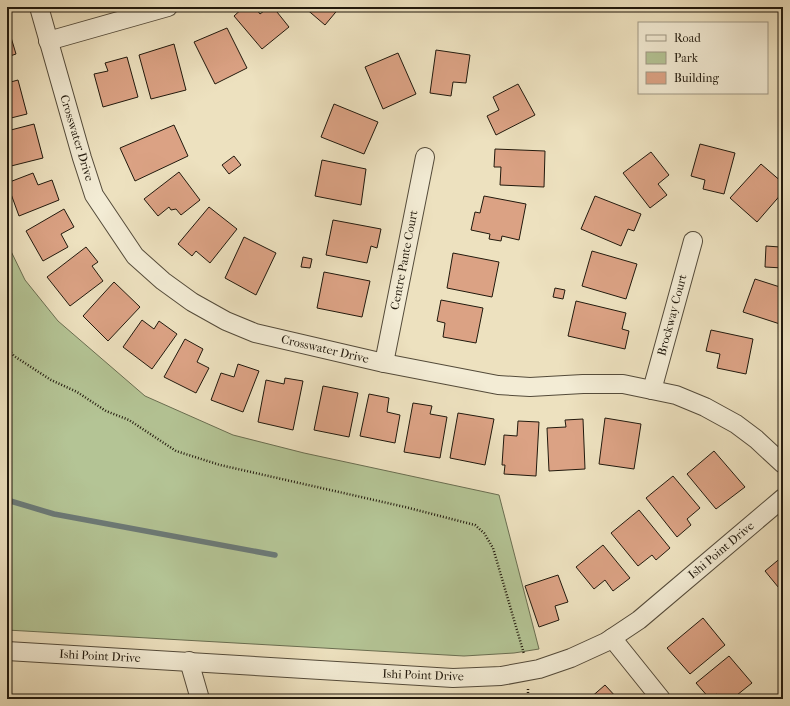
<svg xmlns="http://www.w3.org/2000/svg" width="790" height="706" font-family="'IM FELL French Canon',serif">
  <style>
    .green { fill: #b4c495; stroke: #6a6e51 }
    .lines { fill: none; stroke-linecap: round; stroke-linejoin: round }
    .stream { stroke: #6c7a77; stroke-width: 5.5 }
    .building { fill: #dba284; stroke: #21190d }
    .minor-casing { stroke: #544b3a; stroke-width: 20 }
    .path { stroke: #21190d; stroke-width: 2.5; stroke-dasharray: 1 2; stroke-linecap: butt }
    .minor { stroke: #f3ecd5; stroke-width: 18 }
    .labels { text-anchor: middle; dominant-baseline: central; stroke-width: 4; stroke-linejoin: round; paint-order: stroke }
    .street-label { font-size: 12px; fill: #21190d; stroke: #f3ecd5 }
  </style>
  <rect width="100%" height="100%" fill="#ede1bf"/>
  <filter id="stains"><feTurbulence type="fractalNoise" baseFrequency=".005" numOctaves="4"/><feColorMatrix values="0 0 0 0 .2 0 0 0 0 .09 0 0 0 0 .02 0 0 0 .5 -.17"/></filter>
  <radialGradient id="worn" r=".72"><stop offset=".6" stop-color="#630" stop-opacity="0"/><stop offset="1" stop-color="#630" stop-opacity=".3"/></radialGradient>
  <path class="green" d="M7,243L25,280L58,321L145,396L233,435L304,453L499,495L539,649L514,653L464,656L7,630Z"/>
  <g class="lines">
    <path class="stream" d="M7,500L54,514L275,555"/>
  </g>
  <g class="building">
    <path d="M244,7H255L260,14L269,7H273L289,27L262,49L234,16Z"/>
    <path d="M304,7H340L325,25Z"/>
    <path d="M227,28L247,68L215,84L194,42Z"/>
    <path d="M10,34L16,54L7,57V35Z"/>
    <path d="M174,44L186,90L151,99L139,55Z"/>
    <path d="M436,50L470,55L466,83L453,82L451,96L430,93Z"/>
    <path d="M398,53L416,94L383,109L365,67Z"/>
    <path d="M127,57L138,97L103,107L94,74L108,71L105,63Z"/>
    <path d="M18,80L27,114L7,119V83Z"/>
    <path d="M518,84L535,115L496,135L487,116L499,110L493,97Z"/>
    <path d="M334,104L378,122L364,154L321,137Z"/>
    <path d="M34,124L43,158L7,167V131Z"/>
    <path d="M174,125L188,156L135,181L120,148Z"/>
    <path d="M700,144L735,153L724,194L703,189L705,180L691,176Z"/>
    <path d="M495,149L545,151L544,187L500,185L501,167H494Z"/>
    <path d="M651,152L669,175L658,184L667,195L650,208L623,173Z"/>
    <path d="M234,156L241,165L229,174L222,165Z"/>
    <path d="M322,160L366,169L361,205L315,196Z"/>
    <path d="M761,164L783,183V192L757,222L730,198Z"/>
    <path d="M179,172L200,200L181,215L176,209L171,210L169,207L158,216L144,199Z"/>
    <path d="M33,173L38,185L52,180L59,200L19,216L7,183Z"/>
    <path d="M484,196L526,204L519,240L502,236L501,241L489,239L490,234L471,230L475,212L480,213Z"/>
    <path d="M595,196L641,214L634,231L628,229L621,246L581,229Z"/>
    <path d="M209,207L237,229L210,263L196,251L192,256L178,244Z"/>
    <path d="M64,209L74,227L61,234L68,247L43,261L26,231Z"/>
    <path d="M333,220L381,229L377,248L371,246L367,263L326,255Z"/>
    <path d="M781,233H783V268L765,267L766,246L780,247Z"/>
    <path d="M244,237L276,253L256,295L225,278Z"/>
    <path d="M86,247L98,262L92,266L103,281L70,306L47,277Z"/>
    <path d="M592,251L637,264L626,299L582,286Z"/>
    <path d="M453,253L499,262L492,297L447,288Z"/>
    <path d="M303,257L312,259L310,268L301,267Z"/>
    <path d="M324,272L370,281L362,317L317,308Z"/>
    <path d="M755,279L783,288V325L743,312Z"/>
    <path d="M114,282L140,307L108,341L83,316Z"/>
    <path d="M555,288L565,290L563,299L553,297Z"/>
    <path d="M441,300L483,308L476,343L443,337L445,323L437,321Z"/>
    <path d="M576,301L626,313L622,329L629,331L625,349L568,336Z"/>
    <path d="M142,320L154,329L159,321L177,334L152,369L123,347Z"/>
    <path d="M711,330L753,339L746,374L717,368L720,354L706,351Z"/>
    <path d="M185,339L203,349L197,362L209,368L196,393L164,377Z"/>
    <path d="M238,364L259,371L243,412L211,400L221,373L234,377Z"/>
    <path d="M285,378L303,381L293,430L258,422L266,380L284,384Z"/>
    <path d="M323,386L358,393L349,437L314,430Z"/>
    <path d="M369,394L389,398L387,412L400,415L395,443L360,436Z"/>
    <path d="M413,403L432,406L430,414L447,417L440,458L404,452Z"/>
    <path d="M458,413L494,419L485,465L450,458Z"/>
    <path d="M605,418L641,424L634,469L599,464Z"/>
    <path d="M583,419L585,469L549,471L547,428L566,427L565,420Z"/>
    <path d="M518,421L539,422L536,476L504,474L505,465H502L504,435L517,436Z"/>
    <path d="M714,451L745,487L716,509L687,474Z"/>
    <path d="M673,476L700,508L687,519L691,525L677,537L646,498Z"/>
    <path d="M639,510L670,548L656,560L652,555L638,566L611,533Z"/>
    <path d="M603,545L630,578L613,591L605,580L594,589L576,567Z"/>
    <path d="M783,556V593L765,571Z"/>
    <path d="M558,575L568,602L555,606L559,620L539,627L525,586Z"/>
    <path d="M703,618L725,645L690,674L667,648Z"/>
    <path d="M729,656L752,683L732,699H721L717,694L710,699L696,683Z"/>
    <path d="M605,685L617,698L589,699Z"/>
  </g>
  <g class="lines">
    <g class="minor-casing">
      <g id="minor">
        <path d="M39,7L82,158L94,195L135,256L163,281L192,302L226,321L255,333L384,363L498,385L530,387L583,384H623L676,395L705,407L736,424L756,439L783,464"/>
        <path d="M48,41L168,7"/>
        <path d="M384,363L425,157"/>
        <path d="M652,390L693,241"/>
        <path d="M612,638L661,699"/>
        <path d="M7,651L453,678L501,676L539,669L571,658L606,642L639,620L783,498"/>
        <path d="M189,661L200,699"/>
      </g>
    </g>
    <g class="path">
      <path d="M7,348L14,356L51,380L77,392L106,411L129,420L176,451L220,465L405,507L475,525L484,533L493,548L524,654"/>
      <path d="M528,699V688"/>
    </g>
    <use href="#minor" class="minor"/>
  </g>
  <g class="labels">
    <g class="street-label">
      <text transform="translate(77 138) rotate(73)">Crosswater Drive</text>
      <text transform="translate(404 260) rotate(-79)">Centre Pante Court</text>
      <text transform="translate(672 315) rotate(-75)">Brockway Court</text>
      <text transform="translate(325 349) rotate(13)">Crosswater Drive</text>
      <text transform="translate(721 550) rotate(-40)">Ishi Point Drive</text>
      <text transform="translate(100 656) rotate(3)">Ishi Point Drive</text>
      <text transform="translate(423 675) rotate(2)">Ishi Point Drive</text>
    </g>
  </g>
  <rect width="790" height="706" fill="none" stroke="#ede1bf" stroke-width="24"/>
  <rect x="8" y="8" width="774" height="690" fill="none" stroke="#21190d" stroke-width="2"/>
  <rect x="12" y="12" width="766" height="682" fill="none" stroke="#21190d"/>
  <rect x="638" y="22" width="130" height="72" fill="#f3ecd5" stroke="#9f9885"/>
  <rect x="646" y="35" width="20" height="6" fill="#f3ecd5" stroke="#9f9885"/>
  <text x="674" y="42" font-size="12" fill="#21190d">Road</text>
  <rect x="646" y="52" width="20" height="12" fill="#b4c495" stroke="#9f9885"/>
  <text x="674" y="62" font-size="12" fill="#21190d">Park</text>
  <rect x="646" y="72" width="20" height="12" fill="#dba284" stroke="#9f9885"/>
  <text x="674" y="82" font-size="12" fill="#21190d">Building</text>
  <rect width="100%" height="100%" filter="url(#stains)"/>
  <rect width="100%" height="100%" fill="url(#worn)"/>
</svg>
